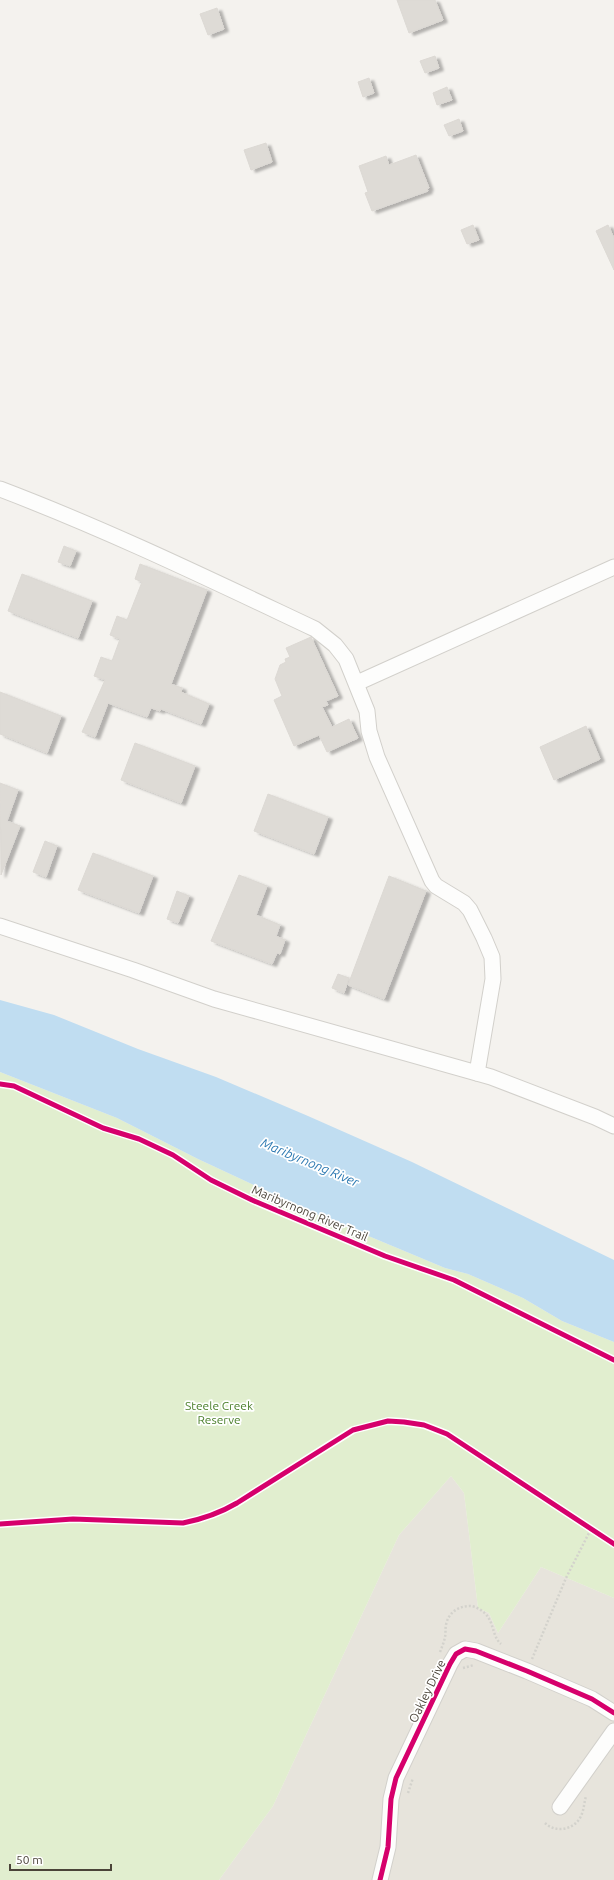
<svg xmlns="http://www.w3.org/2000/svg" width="614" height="1880" font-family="Ubuntu,sans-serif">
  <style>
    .residential { fill: #e7e4dc }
    .green { fill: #e1eecf }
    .water { fill: #c0ddf1 }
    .building { fill: #dedbd6; stroke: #dcd9d4; filter: url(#shadow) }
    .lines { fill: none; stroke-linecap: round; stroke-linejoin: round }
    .minor-casing { stroke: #d2d0cb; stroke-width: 17 }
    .path { stroke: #d3d2cc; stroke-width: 2.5; stroke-dasharray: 2 2; stroke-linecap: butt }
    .minor { stroke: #fdfdfc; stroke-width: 15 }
    .cycleway-casing { stroke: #fff; stroke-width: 8 }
    .cycleway { stroke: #d6006c; stroke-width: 5 }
    .labels { text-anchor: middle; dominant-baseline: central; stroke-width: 3.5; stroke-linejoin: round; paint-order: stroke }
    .street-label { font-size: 12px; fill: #4b4439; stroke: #fff }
    .park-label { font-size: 12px; fill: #4a7f2a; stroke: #fff }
    .water-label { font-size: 13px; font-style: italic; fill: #2e7ab2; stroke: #fff }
  </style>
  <defs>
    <filter id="shadow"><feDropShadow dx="4.5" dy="2.5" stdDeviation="1" flood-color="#0004"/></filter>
  </defs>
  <rect width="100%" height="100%" fill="#f4f2ee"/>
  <path class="residential" d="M451,1476L464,1493L478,1608L489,1613L498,1633L541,1567L614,1598V1880H219L273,1806L399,1535Z"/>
  <path class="green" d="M0,1072L117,1118L198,1159L323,1217L445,1268L468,1274L523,1298L562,1321L614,1342V1598L541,1567L498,1633L489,1613L478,1608L464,1493L451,1476L399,1535L273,1806L219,1880H0Z"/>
  <path class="water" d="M0,1000L54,1015L138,1049L216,1077L308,1116L412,1162L614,1260V1342L562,1321L523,1298L468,1274L445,1268L323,1217L198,1159L117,1118L0,1072Z"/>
  <g class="building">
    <path d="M397,0H435L443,20L409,33Z"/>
    <path d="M217,8L224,29L208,35L200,14Z"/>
    <path d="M435,56L439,68L425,73L420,61Z"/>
    <path d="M369,78L374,93L363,97L358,82Z"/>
    <path d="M447,87L452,100L437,105L433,93Z"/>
    <path d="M459,119L463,131L449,136L444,125Z"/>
    <path d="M266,143L272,162L251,170L244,150Z"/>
    <path d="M416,155L429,188L427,189L428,191L372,211L365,193L368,192L359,166L386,156L389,165Z"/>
    <path d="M473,225L479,240L467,244L461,230Z"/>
    <path d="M608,225L614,238V270L596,231Z"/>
    <path d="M64,546L76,551L70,566L58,562Z"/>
    <path d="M140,564L207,590L171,684L182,688L181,692L209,704L201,724L161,709L160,711L151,708L147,717L108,703L95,737L82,732L105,680L94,676L101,657L112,661L120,639L110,635L117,616L127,620L142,582L135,579Z"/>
    <path d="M22,574L92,601L78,638L8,611Z"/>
    <path d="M311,637L338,696L326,701L328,705L322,707L332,727L349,719L358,738L327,752L319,735L294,746L274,700L282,696L275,679L280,665L286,662L285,659L290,657L286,648Z"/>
    <path d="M0,692L61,716L47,753L0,734Z"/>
    <path d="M586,726L600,759L554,780L540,747Z"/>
    <path d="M135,743L195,766L181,803L121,780Z"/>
    <path d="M0,783L18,790L7,821L20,826L1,875Z"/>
    <path d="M268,794L328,817L314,854L254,831Z"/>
    <path d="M45,841L57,846L46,877L33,872Z"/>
    <path d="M93,853L153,876L139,913L78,890Z"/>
    <path d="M239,875L267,886L256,915L280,925L276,936L285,940L280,954L277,953L272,964L211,941Z"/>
    <path d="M389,876L426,891L384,999L348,985Z"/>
    <path d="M177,891L189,896L178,923L167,919Z"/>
    <path d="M338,974L349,978L344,993L332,988Z"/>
  </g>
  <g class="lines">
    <g class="minor-casing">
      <g id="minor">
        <path d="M0,489C108,530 211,580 315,629L335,645L346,659L367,711L369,731L377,757L432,881L436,886L464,903L470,910L484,938L492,957L493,979L477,1073"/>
        <path d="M357,683L614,567"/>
        <path d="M0,926L133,970L214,999L491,1077L595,1117L614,1126"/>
        <path d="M560,1807L614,1731"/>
        <path d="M380,1880L388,1847L391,1799L396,1778L450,1664L456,1654L465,1649L476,1651L527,1671L592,1699L614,1713"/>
      </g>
    </g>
    <g class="path">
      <path d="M440,1652C442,1647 444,1642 445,1637C446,1633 445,1629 446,1625C448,1613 458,1606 470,1606C476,1606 485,1612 488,1617C494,1626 493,1637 501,1644"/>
      <path d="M532,1659L566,1578L591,1529"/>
      <path d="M463,1668L474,1665"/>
      <path d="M408,1793L413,1778"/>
      <path d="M545,1823C555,1833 573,1830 580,1818C584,1811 584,1803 586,1796"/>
    </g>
    <use href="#minor" class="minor"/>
    <g class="cycleway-casing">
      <g id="cycleway">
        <path d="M0,1084L14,1086L103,1128L139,1139L173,1155L211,1180L252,1200L385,1256L454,1280L614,1360"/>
        <path d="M0,1524L73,1519L183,1523C203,1519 220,1513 237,1503L353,1430L388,1421L404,1422L424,1425L447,1434L614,1544"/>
        <path d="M380,1880L388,1847L391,1799L396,1778L450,1664L456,1654L465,1649L476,1651L527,1671L592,1699L614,1713"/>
      </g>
    </g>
    <use href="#cycleway" class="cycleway"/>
  </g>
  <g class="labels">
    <g class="street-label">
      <text transform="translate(310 1213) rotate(23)">Maribyrnong River Trail</text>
      <text transform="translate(427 1691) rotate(-64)">Oakley Drive</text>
    </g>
    <g class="park-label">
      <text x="219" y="1405">Steele Creek<tspan x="219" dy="14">Reserve</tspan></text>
    </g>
    <g class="water-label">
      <text transform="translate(310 1162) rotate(23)">Maribyrnong River</text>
    </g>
  </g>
  <path d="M10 1864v6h101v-6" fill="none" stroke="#4b4439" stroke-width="2"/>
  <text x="16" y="1864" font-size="12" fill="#4b4439" stroke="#ffffff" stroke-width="3" paint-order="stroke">50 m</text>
</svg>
